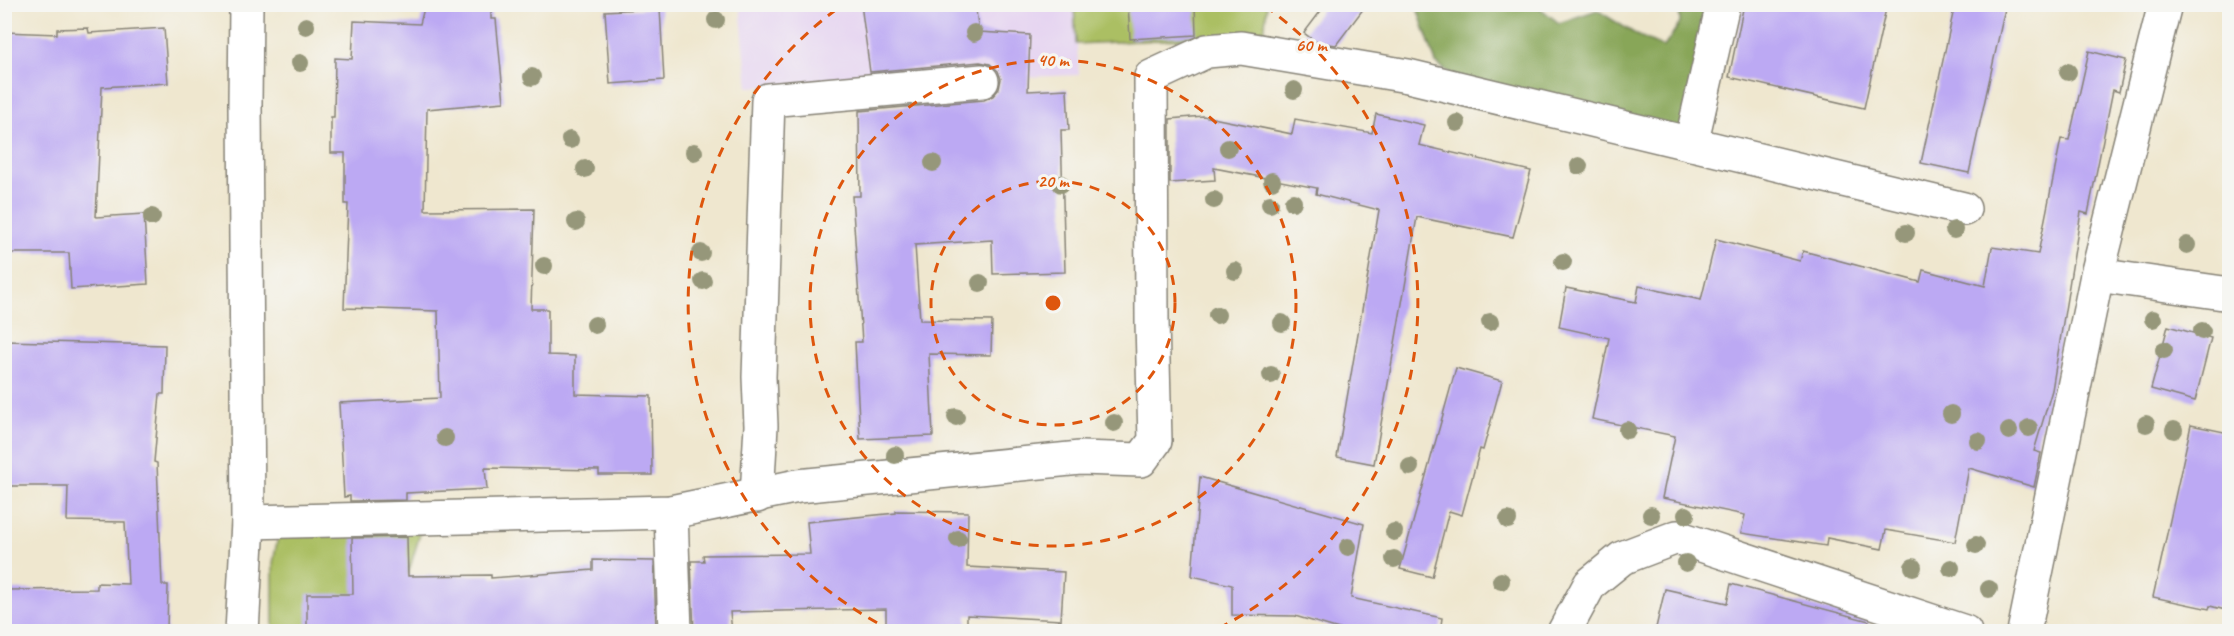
<svg xmlns="http://www.w3.org/2000/svg" width="2234" height="636" font-family="Caveat,sans-serif">
  <style>
    .built { fill: #e5d3f1 }
    .green { fill: #abbf63; stroke: #646e40; stroke-width: 1.5 }
    .forest { fill: #88a659; stroke: #52613a; stroke-width: 1.5 }
    .building { fill: #bca9f3 }
    .lines { fill: none; stroke-linecap: round; stroke-linejoin: round }
    .minor-casing { stroke: #868276; stroke-width: 36 }
    .tertiary-casing { stroke: #868276; stroke-width: 36 }
    .minor { stroke: #fff; stroke-width: 33 }
    .tertiary { stroke: #fff; stroke-width: 33 }
    .tree { fill: #96977a }
    .ring { fill: none; stroke: #de560d; stroke-width: 3; stroke-dasharray: 10 8 }
    .centre { fill: #de560d; stroke: #f6f6f2; stroke-width: 3 }
    .ring-label { font-size: 18px; text-anchor: middle; font-weight: bold; fill: #de560d; stroke: #f6f6f2; stroke-width: 6; stroke-linejoin: round; paint-order: stroke }
  </style>
  <rect width="100%" height="100%" fill="#f6f6f2"/>
  <filter id="ink" filterUnits="userSpaceOnUse"><feTurbulence type="fractalNoise" baseFrequency=".0167" numOctaves="2"/><feDisplacementMap in="SourceGraphic" scale="12" xChannelSelector="R" yChannelSelector="G"/><feConvolveMatrix kernelMatrix="1 2 1 2 8 2 1 2 1" color-interpolation-filters="sRGB"/></filter>
  <filter id="wash" filterUnits="userSpaceOnUse"><feTurbulence type="fractalNoise" baseFrequency=".008" numOctaves="4" result="noise"/><feDisplacementMap in="SourceGraphic" scale="24" xChannelSelector="R" yChannelSelector="G"/><feGaussianBlur stdDeviation="1.35" result="paint"/><feColorMatrix in="noise" values="0 0 0 0 0 0 0 0 0 0 0 0 0 0 0 0 0 1.4 0 .05"/><feComposite in="paint" operator="in"/></filter>
  <g filter="url(#wash)">
    <rect width="100%" height="100%" fill="#efe7cf"/>
    <path class="built" d="M740,5H1074L1079,75L748,87Z"/>
    <g class="green">
      <path d="M1074,5H1267L1264,35L1076,44Z"/>
      <path d="M422,527L391,631L273,632V563L278,536Z"/>
    </g>
    <path class="forest" d="M1416,5H1536L1559,23L1597,10L1637,35L1664,47L1680,23L1679,5H1731L1703,122L1661,142L1507,115L1436,63Z"/>
    <g id="blocks">
      <g class="building">
        <path d="M425,4H491V19H496L504,102L427,109L425,210L534,209L531,309H548V355L575,356V394L651,396L652,475H599V470L485,468L487,489L406,493V500L350,501V496L344,497L339,403L440,398L438,311L344,308L348,204H345V153H331V117H334L335,58L352,59L354,21L420,24Z"/>
        <path d="M861,4H975L979,32L1030,35L1028,91L1067,89L1069,130H1061L1065,272L993,274L992,240L915,245L920,320L992,321L991,355L929,354L933,436L860,439L855,342H862L852,196H860L859,111L984,100L993,96L999,89L1001,79L998,71L990,64L980,62L870,72Z"/>
        <path d="M1128,4H1195L1196,35L1130,39Z"/>
        <path d="M1326,4H1367L1336,45L1316,42L1304,33Z"/>
        <path d="M1744,4H1887L1864,108L1729,77Z"/>
        <path d="M1955,4H2006L1969,173L1921,163Z"/>
        <path d="M660,8L664,80L610,84L605,11Z"/>
        <path d="M88,28L89,33L164,28L168,83L102,87L96,217L144,214L148,284L71,289L69,253H4V32L57,34V29Z"/>
        <path d="M2089,51L2126,60L2119,92L2113,90L2088,214L2081,212L2052,390L2034,451L2041,453L2034,487L1969,468L1955,542L1886,530L1882,549L1827,538L1826,546L1741,533L1745,515L1662,498L1675,436L1592,419L1609,338L1559,327L1566,288L1636,302L1639,286L1701,300L1716,239L1800,261L1803,251L1920,282L1923,270L1985,286L1992,247L2038,254L2061,139L2069,140Z"/>
        <path d="M1376,114L1424,125L1419,145L1531,171L1513,237L1417,217L1374,464L1337,457L1379,210L1316,194L1317,188L1214,168L1215,180L1170,183V119L1203,116L1292,134L1295,119L1372,133Z"/>
        <path d="M2168,326L2211,338L2195,401L2151,389Z"/>
        <path d="M4,341L165,345L164,394H160L154,462L157,463L162,585H168L167,632H4V590L97,589V583L128,584L125,522L67,521L68,486H4Z"/>
        <path d="M1456,368L1502,381L1483,450L1480,449L1462,515L1449,511L1432,577L1400,569Z"/>
        <path d="M2191,425L2229,433V611L2210,606L2209,609L2153,597Z"/>
        <path d="M1200,477L1364,524L1351,598L1442,618L1440,632H1349L1295,616L1232,615V585L1192,576Z"/>
        <path d="M896,511L968,512L967,567L1064,572L1061,620L967,615V632H886V609L730,612L732,632H694L691,561H704L703,555L810,554L807,522L896,513Z"/>
        <path d="M407,537L408,576L491,575V578L593,570V560L654,561L656,632H307V594H353L352,538Z"/>
        <path d="M1731,584L1869,621L1868,632H1655L1665,589L1727,603Z"/>
      </g>
    </g>
  </g>
  <g filter="url(#ink)">
    <use href="#blocks" fill-opacity="0" stroke="#868276" stroke-width="1.5"/>
    <g class="lines">
      <g class="minor-casing">
        <g id="minor">
          <path d="M1691,144L1723,4"/>
          <path d="M2097,275L2230,294"/>
          <path d="M757,496L761,426L759,377L768,100L982,81"/>
          <path d="M671,512L675,632"/>
          <path d="M248,522L671,512L798,486L1080,458L1141,460L1155,441L1152,321L1151,77L1207,51L1241,48L1408,76L1964,209"/>
          <path d="M1564,632L1590,584L1622,558L1677,537L1965,632"/>
          <path d="M2024,632L2097,275L2165,4"/>
        </g>
      </g>
      <g class="tertiary-casing">
        <path id="tertiary" d="M242,632L248,522L245,104L246,4"/>
      </g>
      <use href="#minor" class="minor"/>
      <use href="#tertiary" class="tertiary"/>
    </g>
    <g class="tree">
      <circle cx="716" cy="20" r="9"/>
      <circle cx="306" cy="26" r="9"/>
      <circle cx="974" cy="33" r="9"/>
      <circle cx="300" cy="63" r="9"/>
      <circle cx="2068" cy="72" r="9"/>
      <circle cx="532" cy="77" r="9"/>
      <circle cx="1294" cy="90" r="9"/>
      <circle cx="1457" cy="123" r="9"/>
      <circle cx="570" cy="140" r="9"/>
      <circle cx="1228" cy="148" r="9"/>
      <circle cx="694" cy="152" r="9"/>
      <circle cx="933" cy="163" r="9"/>
      <circle cx="1579" cy="166" r="9"/>
      <circle cx="585" cy="169" r="9"/>
      <circle cx="1272" cy="181" r="9"/>
      <circle cx="1061" cy="184" r="9"/>
      <circle cx="1214" cy="200" r="9"/>
      <circle cx="1293" cy="202" r="9"/>
      <circle cx="1270" cy="204" r="9"/>
      <circle cx="152" cy="217" r="9"/>
      <circle cx="576" cy="222" r="9"/>
      <circle cx="1954" cy="230" r="9"/>
      <circle cx="1906" cy="233" r="9"/>
      <circle cx="2187" cy="245" r="9"/>
      <circle cx="701" cy="253" r="9"/>
      <circle cx="1563" cy="262" r="9"/>
      <circle cx="544" cy="266" r="9"/>
      <circle cx="1235" cy="271" r="9"/>
      <circle cx="703" cy="281" r="9"/>
      <circle cx="980" cy="283" r="9"/>
      <circle cx="1217" cy="315" r="9"/>
      <circle cx="2153" cy="319" r="9"/>
      <circle cx="1490" cy="322" r="9"/>
      <circle cx="1282" cy="323" r="9"/>
      <circle cx="595" cy="325" r="9"/>
      <circle cx="2202" cy="331" r="9"/>
      <circle cx="2164" cy="350" r="9"/>
      <circle cx="1271" cy="375" r="9"/>
      <circle cx="1951" cy="414" r="9"/>
      <circle cx="956" cy="417" r="9"/>
      <circle cx="1114" cy="423" r="9"/>
      <circle cx="2146" cy="424" r="9"/>
      <circle cx="2029" cy="428" r="9"/>
      <circle cx="1627" cy="430" r="9"/>
      <circle cx="2174" cy="430" r="9"/>
      <circle cx="2009" cy="431" r="9"/>
      <circle cx="445" cy="438" r="9"/>
      <circle cx="1978" cy="441" r="9"/>
      <circle cx="895" cy="455" r="9"/>
      <circle cx="1410" cy="467" r="9"/>
      <circle cx="1651" cy="515" r="9"/>
      <circle cx="1686" cy="515" r="9"/>
      <circle cx="1508" cy="520" r="9"/>
      <circle cx="1394" cy="532" r="9"/>
      <circle cx="958" cy="539" r="9"/>
      <circle cx="1976" cy="545" r="9"/>
      <circle cx="1348" cy="547" r="9"/>
      <circle cx="1394" cy="559" r="9"/>
      <circle cx="1686" cy="563" r="9"/>
      <circle cx="1913" cy="567" r="9"/>
      <circle cx="1951" cy="568" r="9"/>
      <circle cx="1501" cy="581" r="9"/>
      <circle cx="1989" cy="589" r="9"/>
    </g>
  </g>
  <g class="ring">
    <circle cx="1053" cy="303" r="122"/>
    <circle cx="1053" cy="303" r="243"/>
    <path d="M893 631A365 365 0 0 1 841 6M1265 6A365 365 0 0 1 1213 631"/>
  </g>
  <circle cx="1053" cy="303" r="9" class="centre"/>
  <g class="ring-label">
    <text x="1311" y="51">60 m</text>
    <text x="1053" y="66">40 m</text>
    <text x="1053" y="187">20 m</text>
  </g>
  <rect width="2234" height="636" fill="none" stroke="#f6f6f2" stroke-width="24"/>
</svg>
